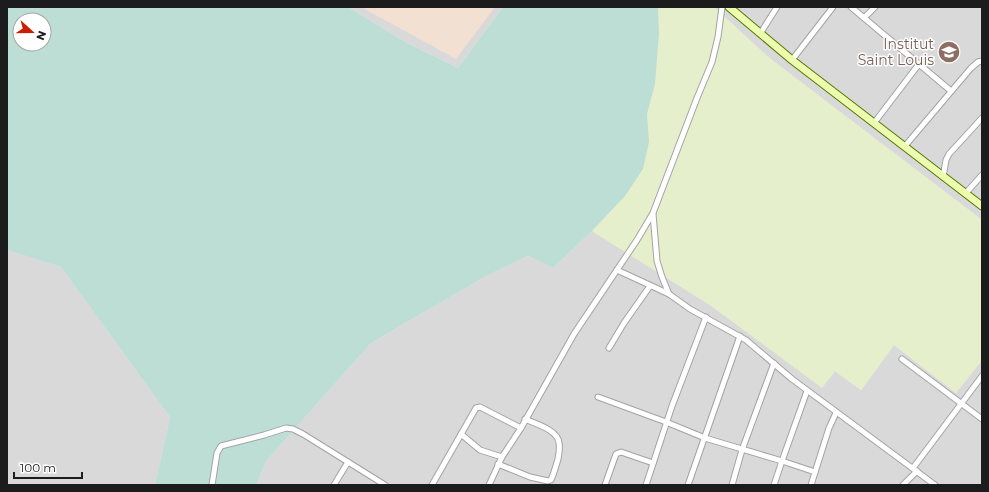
<svg xmlns="http://www.w3.org/2000/svg" width="989" height="492" font-family="Montserrat,sans-serif">
  <style>
    .residential { fill: #dad9d9 }
    .military { fill: #f2e0d3 }
    .farmland { fill: #e6efcb }
    .wetland { fill: #bdded4; fill-rule: evenodd }
    .lines { fill: none; stroke-linecap: round; stroke-linejoin: round }
    .minor-casing { stroke: #a3a3a3; stroke-width: 7 }
    .secondary-casing { stroke: #567600; stroke-width: 9 }
    .minor { stroke: #fff; stroke-width: 5 }
    .secondary { stroke: #edfdb0; stroke-width: 7 }
    .labels { text-anchor: middle; dominant-baseline: central; stroke-width: 3; stroke-linejoin: round; paint-order: stroke }
    .education-label { font-size: 14px; fill: #785e54; stroke: #fff; text-anchor: end }
  </style>
  <rect width="100%" height="100%" fill="#eeece1"/>
  <g class="residential">
    <path d="M348,7H503L458,68L407,43Z"/>
    <path d="M714,7H982V220L768,57Z"/>
    <path d="M592,231L710,305L822,387L835,371L861,390L894,345L956,393L982,360V485H256L267,460L371,343L486,276L528,256L553,268Z"/>
    <path d="M7,250L61,267L170,417L155,485H7Z"/>
  </g>
  <path class="military" d="M361,7H495L456,59Z"/>
  <path class="farmland" d="M658,7H714L768,57L982,220V360L956,393L894,345L861,390L835,371L822,388L710,305L592,231L625,196L643,169L649,142L647,114L655,84L659,33Z"/>
  <path class="wetland" d="M7,7H348L407,43L458,68L503,7H658L659,33L655,84L647,114L649,142L643,169L625,196L592,231L553,268L528,256L486,276L371,343L267,460L256,485H155L170,417L61,267L7,250ZM20,20H44V44H20Z"/>
  <g class="lines">
    <g class="minor-casing">
      <g id="minor">
        <path d="M851,7L951,91"/>
        <path d="M865,17L875,7"/>
        <path d="M760,34L777,7"/>
        <path d="M792,60L833,7"/>
        <path d="M874,123L919,64"/>
        <path d="M905,146L971,68L978,62L982,61"/>
        <path d="M943,177L946,160L949,154L982,118"/>
        <path d="M965,194L982,175"/>
        <path d="M653,214L657,261L662,277L669,294L690,309L746,340L792,379L935,485"/>
        <path d="M617,270L669,294"/>
        <path d="M609,348L624,323L650,286"/>
        <path d="M902,359L982,419"/>
        <path d="M598,397L666,422L705,438L782,461L815,472"/>
        <path d="M461,434L480,450L502,457"/>
        <path d="M498,464L530,477L548,481L551,480C554,473 556,466 558,459C559,454 560,448 559,443C558,430 536,424 525,419"/>
        <path d="M913,468L982,376"/>
        <path d="M212,485L217,453L221,446L264,435L286,428L293,429L303,434L385,485"/>
        <path d="M334,485L348,462"/>
        <path d="M432,485L476,408L480,407L521,428"/>
        <path d="M489,485L502,457L521,428L574,334L637,240L653,213L697,98L712,62L718,37L722,7"/>
        <path d="M605,485L616,454L621,452L653,463"/>
        <path d="M646,485L672,406L706,317"/>
        <path d="M688,485L740,336"/>
        <path d="M732,485L742,450L774,363"/>
        <path d="M774,485L782,461L807,391"/>
        <path d="M811,485L829,428L836,413"/>
        <path d="M903,485L917,471"/>
      </g>
    </g>
    <g class="secondary-casing">
      <path id="secondary" d="M729,7L792,60L982,206"/>
    </g>
    <use href="#minor" class="minor"/>
    <use href="#secondary" class="secondary"/>
  </g>
  <defs>
    <g id="school-disc" transform="scale(1.15)"><circle r="9.5" fill="#8d6e63" stroke="#fff"/><path d="M0-5L7-2L0 1L-7-2ZM-4 1L0 2.5L4 1V4Q0 6-4 4Z" fill="#fff"/></g>
  </defs>
  <g fill-rule="evenodd">
    <use href="#school-disc" x="949" y="52"/>
  </g>
  <g class="labels">
    <g class="education-label">
      <text x="934" y="44">Institut<tspan x="934" dy="16">Saint Louis</tspan></text>
    </g>
  </g>
  <rect width="989" height="492" fill="none" stroke="#1c1c1c" stroke-width="16"/>
  <g transform="translate(32 32) rotate(111)"><circle r="19" fill="#ffffff" stroke="#a4a4a4"/>
  <path d="M0-3L7 15L0 10L-7 15Z" fill="#c82100"/>
  <text y="-6" font-size="11" font-weight="bold" text-anchor="middle" fill="#1c1c1c">N</text>
  </g>
  <path d="M14 472v6h68v-6" fill="none" stroke="#1c1c1c" stroke-width="2"/>
  <text x="20" y="472" font-size="12" fill="#1c1c1c" stroke="#ffffff" stroke-width="3" paint-order="stroke">100 m</text>
</svg>
